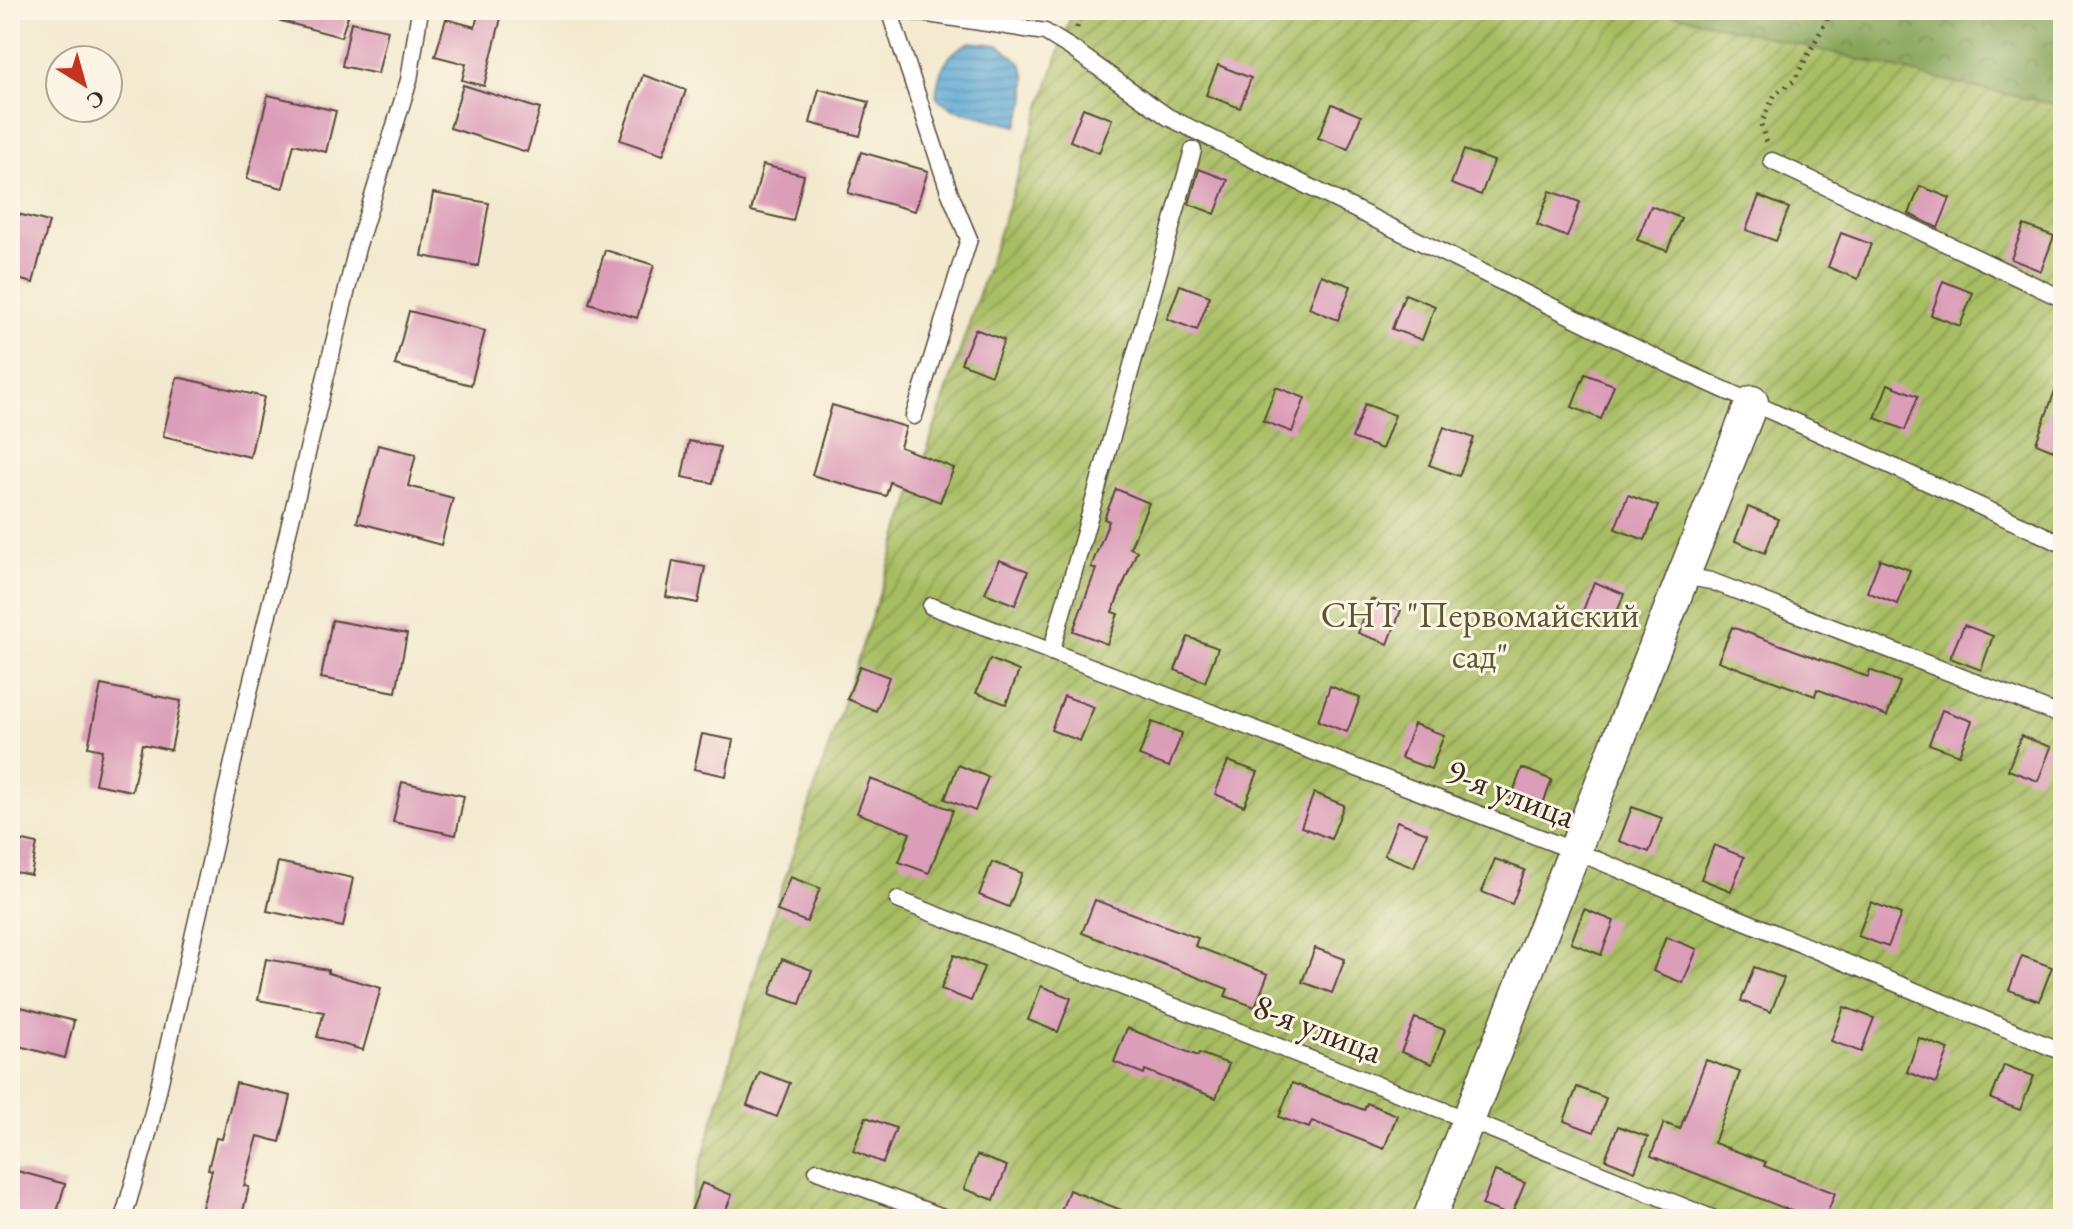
<svg xmlns="http://www.w3.org/2000/svg" width="2073" height="1229" font-family="'EB Garamond',serif">
  <style>
    .forest { fill: url(#forest-crowns); stroke: #60673b; stroke-width: 2 }
    .garden { fill: url(#garden-furrows); stroke: #717440; stroke-width: 2 }
    .water { fill: url(#water-rules); stroke: #4c697a; stroke-width: 2 }
    .building { fill: #dc9db9 }
    .lines { fill: none; stroke-linecap: round; stroke-linejoin: round }
    .service-casing { stroke: #574739; stroke-width: 19 }
    .minor-casing { stroke: #574739; stroke-width: 35 }
    .path { stroke: #574739; stroke-width: 5; stroke-dasharray: 2 6; stroke-linecap: butt }
    .service { stroke: #fff; stroke-width: 16 }
    .minor { stroke: #fff; stroke-width: 32 }
    .labels { text-anchor: middle; dominant-baseline: central; stroke-width: 6; stroke-linejoin: round; paint-order: stroke }
    .park-label { font-size: 36px; fill: #5b5632; stroke: #fcf5e5 }
    .street-label { font-size: 36px; fill: #3b2a1e; stroke: #fcf5e5 }
  </style>
  <defs>
    <pattern id="forest-crowns" width="20" height="18" patternUnits="userSpaceOnUse" patternTransform="scale(2)"><rect width="20" height="18" fill="#85a458"/><path d="M2 6a3 3 0 1 1 6 0M12 15a3 3 0 1 1 6 0" fill="none" stroke="#6e8648"/></pattern>
    <pattern id="garden-furrows" width="10" height="10" patternUnits="userSpaceOnUse" patternTransform="scale(2)"><rect width="10" height="10" fill="#a7bd62"/><path d="M-1 1l2-2M0 10L10 0M9 11l2-2" fill="none" stroke="#899a50"/></pattern>
    <pattern id="water-rules" width="6" height="5" patternUnits="userSpaceOnUse" patternTransform="scale(2)"><rect width="6" height="5" fill="#5ca8d5"/><path d="M0 2.5h6" fill="none" stroke="#4d89ac"/></pattern>
  </defs>
  <rect width="100%" height="100%" fill="#fcf5e5"/>
  <filter id="ink" filterUnits="userSpaceOnUse"><feTurbulence type="fractalNoise" baseFrequency=".0125" numOctaves="2"/><feDisplacementMap in="SourceGraphic" scale="16" xChannelSelector="R" yChannelSelector="G"/><feConvolveMatrix kernelMatrix="1 2 1 2 8 2 1 2 1" color-interpolation-filters="sRGB"/></filter>
  <filter id="wash" filterUnits="userSpaceOnUse"><feTurbulence type="fractalNoise" baseFrequency=".006" numOctaves="4" result="noise"/><feDisplacementMap in="SourceGraphic" scale="32" xChannelSelector="R" yChannelSelector="G"/><feGaussianBlur stdDeviation="1.8" result="paint"/><feColorMatrix in="noise" values="0 0 0 0 0 0 0 0 0 0 0 0 0 0 0 0 0 1.4 0 .05"/><feComposite in="paint" operator="in"/></filter>
  <g filter="url(#wash)">
    <rect width="100%" height="100%" fill="#f3e9cf"/>
    <path class="forest" d="M1537,10H2063V131Z"/>
    <path class="garden" d="M1073,10H1656L1977,88L2063,106V1219H685L768,930Z"/>
    <path class="water" d="M971,42L999,45L1021,63L1026,78V100L1017,126L953,109L936,97C938,71 946,52 971,42Z"/>
    <g id="blocks">
      <g class="building">
        <path d="M271,10H350L341,37L270,18Z"/>
        <path d="M479,10H503L484,86L462,80L466,64L435,56L446,19L475,27Z"/>
        <path d="M351,22L388,30L378,74L342,66Z"/>
        <path d="M1218,65L1251,78L1240,108L1206,95Z"/>
        <path d="M643,75L686,90L663,155L620,140Z"/>
        <path d="M463,85L540,109L527,152L450,128Z"/>
        <path d="M819,89L869,102L860,136L810,123Z"/>
        <path d="M268,95L336,111L326,152L294,144L283,188L247,179Z"/>
        <path d="M1332,104L1361,116L1348,149L1318,138Z"/>
        <path d="M1083,108L1112,119L1099,153L1070,141Z"/>
        <path d="M1464,150L1494,161L1481,195L1451,184Z"/>
        <path d="M861,152L928,171L915,211L848,193Z"/>
        <path d="M763,165L804,175L793,221L751,211Z"/>
        <path d="M1199,169L1228,180L1215,214L1189,204Z"/>
        <path d="M1920,186L1950,198L1938,228L1909,214Z"/>
        <path d="M1550,191L1580,202L1567,237L1537,225Z"/>
        <path d="M433,193L489,203L478,266L422,256Z"/>
        <path d="M1759,196L1789,208L1776,241L1746,230Z"/>
        <path d="M1651,206L1681,218L1667,251L1637,240Z"/>
        <path d="M10,212L49,222L33,283L10,277Z"/>
        <path d="M2024,225L2054,236L2041,271L2011,259Z"/>
        <path d="M1841,233L1871,244L1858,279L1828,267Z"/>
        <path d="M605,250L654,265L637,318L589,303Z"/>
        <path d="M1321,275L1351,286L1338,320L1309,308Z"/>
        <path d="M1943,281L1973,293L1960,326L1931,315Z"/>
        <path d="M1180,285L1210,296L1197,330L1167,319Z"/>
        <path d="M1405,294L1435,306L1422,340L1392,329Z"/>
        <path d="M409,311L485,331L471,385L395,365Z"/>
        <path d="M975,329L1004,340L991,375L961,363Z"/>
        <path d="M1585,374L1614,385L1601,419L1572,407Z"/>
        <path d="M177,377L264,397L250,457L163,436Z"/>
        <path d="M2060,377H2063V454L2036,443Z"/>
        <path d="M1888,384L1918,396L1905,430L1875,418Z"/>
        <path d="M1276,387L1305,398L1292,432L1263,421Z"/>
        <path d="M1365,404L1395,415L1382,449L1352,438Z"/>
        <path d="M832,405L906,427L900,447L954,468L940,502L890,482L886,496L812,475Z"/>
        <path d="M1444,427L1474,438L1459,476L1429,465Z"/>
        <path d="M689,441L720,447L713,483L682,477Z"/>
        <path d="M378,445L416,454L408,486L453,498L441,545L357,522Z"/>
        <path d="M1116,489L1149,503L1130,548L1137,551L1112,612L1118,614L1107,644L1073,631L1096,569L1091,567L1109,521L1104,519Z"/>
        <path d="M1628,495L1658,506L1645,540L1615,529Z"/>
        <path d="M1748,507L1778,519L1765,553L1735,541Z"/>
        <path d="M1880,559L1910,570L1897,604L1867,592Z"/>
        <path d="M999,560L1028,571L1015,605L985,593Z"/>
        <path d="M673,561L705,567L698,603L666,597Z"/>
        <path d="M1594,582L1624,594L1611,628L1581,616Z"/>
        <path d="M1371,599L1401,610L1388,644L1358,633Z"/>
        <path d="M332,620L407,634L396,692L321,678Z"/>
        <path d="M1964,625L1993,636L1981,670L1950,658Z"/>
        <path d="M1732,627L1868,677L1870,670L1900,682L1887,716L1817,689L1815,696L1718,661Z"/>
        <path d="M1188,637L1218,648L1205,682L1175,670Z"/>
        <path d="M990,659L1019,671L1006,704L976,693Z"/>
        <path d="M860,666L889,677L876,711L847,699Z"/>
        <path d="M101,685L181,701L171,750L142,744L132,791L95,784L102,750L88,747Z"/>
        <path d="M1330,686L1360,698L1347,732L1318,721Z"/>
        <path d="M1064,696L1094,707L1080,741L1051,730Z"/>
        <path d="M1942,710L1972,721L1959,755L1929,744Z"/>
        <path d="M1152,722L1182,733L1169,767L1139,756Z"/>
        <path d="M1414,724L1444,735L1431,769L1401,758Z"/>
        <path d="M702,734L733,740L726,776L694,769Z"/>
        <path d="M2021,736L2051,747L2038,781L2008,770Z"/>
        <path d="M1228,761L1258,772L1244,806L1215,794Z"/>
        <path d="M958,765L988,777L975,811L945,799Z"/>
        <path d="M1522,768L1552,780L1539,814L1509,803Z"/>
        <path d="M870,779L953,810L929,873L899,862L910,833L857,813Z"/>
        <path d="M402,782L464,796L456,835L393,822Z"/>
        <path d="M1314,793L1344,805L1331,839L1301,827Z"/>
        <path d="M1632,807L1662,818L1649,852L1619,841Z"/>
        <path d="M1397,821L1427,833L1414,867L1384,855Z"/>
        <path d="M10,838L37,844L31,875L10,871Z"/>
        <path d="M1714,845L1744,857L1731,891L1701,879Z"/>
        <path d="M1495,859L1525,870L1512,904L1482,892Z"/>
        <path d="M278,862L353,878L343,927L267,911Z"/>
        <path d="M992,862L1022,873L1009,907L979,895Z"/>
        <path d="M790,877L820,888L807,922L777,911Z"/>
        <path d="M1095,900L1198,938L1195,946L1268,974L1255,1007L1225,996L1228,989L1082,933Z"/>
        <path d="M1871,902L1901,914L1888,947L1858,936Z"/>
        <path d="M1584,909L1614,921L1601,955L1571,943Z"/>
        <path d="M1666,937L1697,949L1683,983L1653,971Z"/>
        <path d="M1315,948L1345,959L1332,993L1302,982Z"/>
        <path d="M954,955L984,967L971,1001L941,989Z"/>
        <path d="M2022,956L2052,967L2039,1001L2009,990Z"/>
        <path d="M266,959L328,970V973L381,988L363,1050L317,1037L324,1012L258,1000Z"/>
        <path d="M782,959L812,970L800,1004L770,994Z"/>
        <path d="M1754,967L1784,978L1771,1012L1741,1001Z"/>
        <path d="M1041,986L1071,998L1058,1032L1028,1020Z"/>
        <path d="M21,1007L74,1021L65,1058L11,1044Z"/>
        <path d="M1844,1007L1874,1018L1861,1052L1831,1041Z"/>
        <path d="M1415,1018L1445,1030L1432,1064L1401,1052Z"/>
        <path d="M1127,1028L1198,1056L1199,1053L1229,1064L1216,1098L1145,1070L1144,1074L1114,1062Z"/>
        <path d="M1919,1038L1949,1049L1936,1083L1907,1072Z"/>
        <path d="M1706,1060L1740,1072L1714,1143L1766,1162L1764,1166L1835,1193L1825,1219H1791L1794,1212L1651,1156L1664,1123L1680,1129Z"/>
        <path d="M2004,1065L2034,1076L2020,1110L1991,1099Z"/>
        <path d="M760,1072L790,1083L777,1117L747,1105Z"/>
        <path d="M236,1083L291,1096L280,1142L258,1136L244,1186L249,1187L241,1219H199L212,1170L208,1169L216,1138L222,1139Z"/>
        <path d="M1292,1083L1364,1110L1367,1103L1397,1115L1384,1149L1312,1121L1309,1128L1279,1117Z"/>
        <path d="M1577,1087L1606,1098L1594,1132L1564,1121Z"/>
        <path d="M866,1117L896,1128L883,1163L853,1151Z"/>
        <path d="M1618,1126L1648,1137L1635,1171L1605,1159Z"/>
        <path d="M977,1155L1007,1166L994,1200L964,1189Z"/>
        <path d="M10,1169L65,1184L55,1219H10Z"/>
        <path d="M1495,1171L1525,1183L1511,1216L1482,1205Z"/>
        <path d="M702,1183L732,1195L722,1219H688Z"/>
        <path d="M1069,1190L1140,1217L1139,1219H1058Z"/>
      </g>
    </g>
  </g>
  <g filter="url(#ink)">
    <use href="#blocks" fill-opacity="0" stroke="#574739" stroke-width="2"/>
    <g class="lines">
      <g class="service-casing">
        <g id="service">
          <path d="M889,10L949,191L969,239L914,416"/>
          <path d="M902,10L1045,32L1071,48L1168,117L1674,367L2063,544"/>
          <path d="M1772,161L2063,299"/>
          <path d="M1683,576L1711,581L2063,716"/>
          <path d="M931,606L1575,851L2063,1052"/>
          <path d="M1051,652L1193,150"/>
          <path d="M898,900L1468,1120L1714,1219"/>
          <path d="M817,1171L948,1219"/>
          <path d="M123,1219L149,1130L250,688L357,248L409,80L420,10"/>
        </g>
      </g>
      <g class="minor-casing">
        <path id="minor" d="M1429,1219L1752,402"/>
      </g>
      <g class="path">
        <path d="M1077,28L1081,10"/>
        <path d="M1766,142L1761,124L1775,94L1794,81L1832,10"/>
      </g>
      <use href="#service" class="service"/>
      <use href="#minor" class="minor"/>
    </g>
  </g>
  <g class="labels">
    <g class="park-label">
      <text x="1480" y="614">СНТ "Первомайский<tspan x="1480" dy="41">сад"</tspan></text>
    </g>
    <g class="street-label">
      <text transform="translate(1511 793) rotate(21)">9-я улица</text>
      <text transform="translate(1318 1028) rotate(21)">8-я улица</text>
    </g>
  </g>
  <rect width="2073" height="1229" fill="none" stroke="#fcf5e5" stroke-width="40"/>
  <g transform="translate(84 84) rotate(143)"><circle r="38" fill="#fcf5e5" stroke="#afa495" stroke-width="2"/>
  <path d="M0-6L14 30L0 20L-14 30Z" fill="#c8321e"/>
  <text y="-12" font-size="22" font-weight="bold" text-anchor="middle" fill="#3b2a1e">С</text>
  </g>
</svg>
